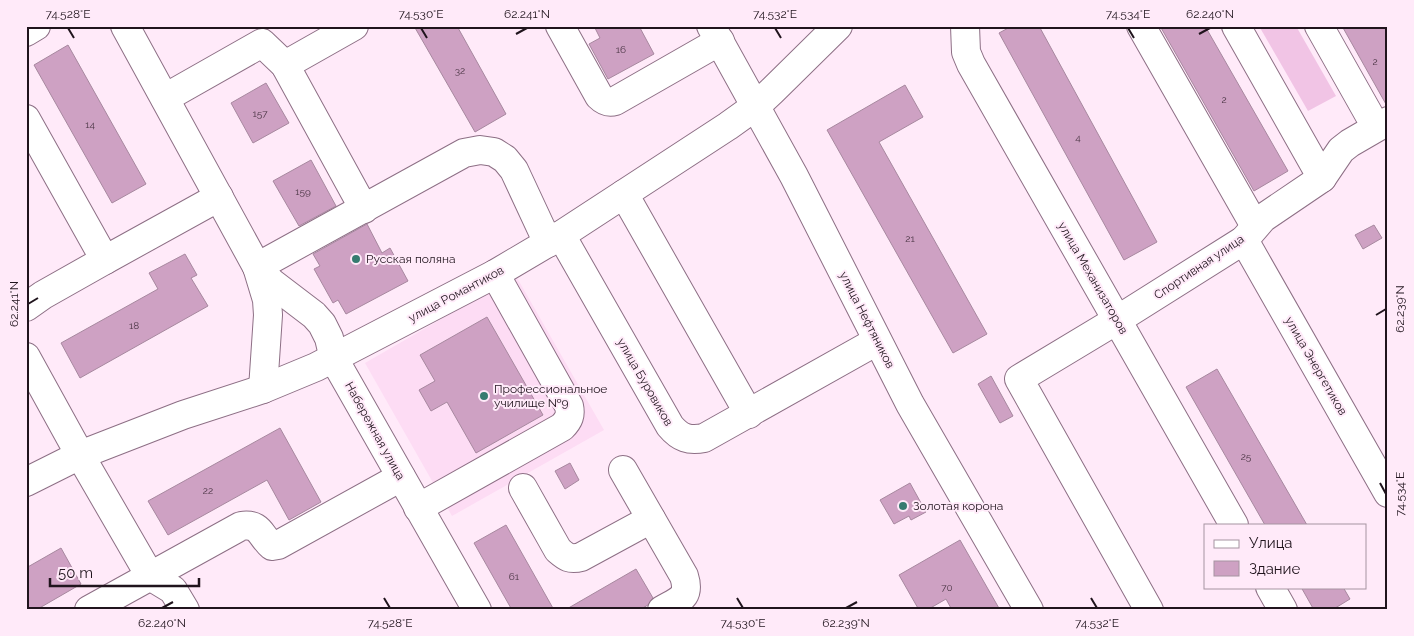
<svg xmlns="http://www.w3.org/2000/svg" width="1414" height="636" font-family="Raleway,sans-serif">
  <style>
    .built { fill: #fddcf4 }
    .green { fill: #f1c4e5 }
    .building { fill: #cea1c3; stroke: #a7889f }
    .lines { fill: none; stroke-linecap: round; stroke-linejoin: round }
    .minor-casing { stroke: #8d6f85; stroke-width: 30 }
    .minor { stroke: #fff; stroke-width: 28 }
    .ticks { fill: none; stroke: #20141d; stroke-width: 2 }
    .poi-dot { fill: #367b70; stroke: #ffeaf9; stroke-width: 2 }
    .labels { text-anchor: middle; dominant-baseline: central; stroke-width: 4; stroke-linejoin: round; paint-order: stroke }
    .number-label { font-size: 10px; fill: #4c3746 }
    .poi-label { font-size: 12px; fill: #20141d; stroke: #ffeaf9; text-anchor: start }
    .street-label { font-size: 12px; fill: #20141d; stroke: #ffeaf9 }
    .neatline { fill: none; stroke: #20141d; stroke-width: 2 }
    .ticks-label { font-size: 12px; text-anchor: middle; fill: #20141d }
  </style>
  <rect width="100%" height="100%" fill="#ffeaf9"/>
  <path class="built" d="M516,276L604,430L452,516L365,363Z"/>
  <path class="green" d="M1259,26H1296L1336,96L1308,111Z"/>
  <g class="building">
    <path d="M414,26H457L506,114L475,132Z"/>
    <path d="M594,26H639L654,54L608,79L589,44L600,38Z"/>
    <path d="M1012,26H1039L1157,242L1124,260L999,33Z"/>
    <path d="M1160,26H1205L1288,171L1254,191Z"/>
    <path d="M1342,26H1388V105L1387,106Z"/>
    <path d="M68,45L146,184L112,203L34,65Z"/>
    <path d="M266,83L289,123L253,143L231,103Z"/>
    <path d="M905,85L923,117L879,142L987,334L953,353L827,130Z"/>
    <path d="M311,160L336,206L299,226L273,181Z"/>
    <path d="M367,224L382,253L390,248L408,281L346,314L338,300L333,303L314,269L320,266L313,254Z"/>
    <path d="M1374,225L1382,238L1363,249L1355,235Z"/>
    <path d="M185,254L197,275L191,278L208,306L80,378L61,343L158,289L149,273Z"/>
    <path d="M487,317L543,415L476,453L447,402L431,411L419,390L435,381L420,355Z"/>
    <path d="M1217,369L1307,525H1265L1186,387Z"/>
    <path d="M991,376L1013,416L1000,423L978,384Z"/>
    <path d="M280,428L321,502L289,520L267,480L168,535L148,501Z"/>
    <path d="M570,463L579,480L565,489L555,471Z"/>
    <path d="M910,483L926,512L911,520L909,516L894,524L880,500Z"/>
    <path d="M506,525L554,610H512L474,543Z"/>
    <path d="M960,540L1000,610H952L946,599L927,610H919L899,575Z"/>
    <path d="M61,548L81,584L36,610H26V568Z"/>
    <path d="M636,569L653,598L648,605L639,610H565Z"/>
    <path d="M1301,587H1343L1350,599L1332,610H1314Z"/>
  </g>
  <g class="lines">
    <g class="minor-casing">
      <g id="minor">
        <path d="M125,26L257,267L267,300L268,315L263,389"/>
        <path d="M560,26L599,96C604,101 608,103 615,101L720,41"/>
        <path d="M711,26L794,176L910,404L1029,610"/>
        <path d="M965,26L966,52L971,64L1234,525"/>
        <path d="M1141,26L1255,226"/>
        <path d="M1236,26L1322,178"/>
        <path d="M1319,26L1376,127"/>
        <path d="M26,32L36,26"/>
        <path d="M285,65L354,26"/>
        <path d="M165,98L262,43L285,65L364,209"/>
        <path d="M26,119L105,260L219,197"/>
        <path d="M624,194L749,414"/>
        <path d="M561,235L670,426C680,438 689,441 704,438L877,341"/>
        <path d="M1244,240L1388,493"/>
        <path d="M257,267L272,283L314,315L322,324L329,338L334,359L477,610"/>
        <path d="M257,267L464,153L480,150L494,152L505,159L514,170L548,243"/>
        <path d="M26,307L43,295L105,260"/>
        <path d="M26,357L80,455L150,576L173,590L185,610"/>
        <path d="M623,470L684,576C691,598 679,600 662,610"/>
        <path d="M26,482L80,455L183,415L263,389L316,367L495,274L561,235L728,126L756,106L772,91L838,26"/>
        <path d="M523,488L558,550C566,557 570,560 581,557L651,519"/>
        <path d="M418,508L562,427C569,420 571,415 569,406L495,274"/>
        <path d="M1270,587L1283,610"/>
        <path d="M89,610L241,526C261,523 260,536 272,546L278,545L401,477"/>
        <path d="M1149,610L1019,379L1117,320L1244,240L1263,218L1322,178L1341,150L1350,143L1388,121"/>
      </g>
    </g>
    <use href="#minor" class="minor"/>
  </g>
  <path class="ticks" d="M68,28L74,38M421,28L427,38M775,28L781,38M1128,28L1134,38M516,34L527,28M1199,34L1210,28M28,304L38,298M1376,315L1386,309M1380,483L1386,494M384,598L390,608M737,598L743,608M1091,598L1097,608M162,608L173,602M846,608L857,602"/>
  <g class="poi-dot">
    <circle cx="356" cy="259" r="5"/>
    <circle cx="484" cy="396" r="5"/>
    <circle cx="903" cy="506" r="5"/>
  </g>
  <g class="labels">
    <g class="number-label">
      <text x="621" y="49">16</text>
      <text x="1375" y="61">2</text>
      <text x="460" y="70">32</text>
      <text x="1224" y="99">2</text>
      <text x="260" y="113">157</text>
      <text x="90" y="124">14</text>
      <text x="1078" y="137">4</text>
      <text x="303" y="191">159</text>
      <text x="910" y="238">21</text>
      <text x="134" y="325">18</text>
      <text x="1246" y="456">25</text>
      <text x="208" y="490">22</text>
      <text x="514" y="576">61</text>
      <text x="947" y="587">70</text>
    </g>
    <g class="poi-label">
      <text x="366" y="259">Русская поляна</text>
      <text x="494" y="389">Профессиональное<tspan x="494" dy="14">училище №9</tspan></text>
      <text x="913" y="506">Золотая корона</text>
    </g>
    <g class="street-label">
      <text transform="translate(1199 267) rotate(-34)">Спортивная улица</text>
      <text transform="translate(1093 278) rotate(60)">улица Механизаторов</text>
      <text transform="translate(456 294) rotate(-28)">улица Романтиков</text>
      <text transform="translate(867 320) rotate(63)">улица Нефтяников</text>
      <text transform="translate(1316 366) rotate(60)">улица Энергетиков</text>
      <text transform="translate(645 382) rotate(60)">улица Буровиков</text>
      <text transform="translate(375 431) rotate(61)">Набережная улица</text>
    </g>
  </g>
  <rect width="1414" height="636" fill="none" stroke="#ffeaf9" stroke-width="55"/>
  <rect x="1204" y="524" width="162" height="65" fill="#ffeaf9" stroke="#a694a1"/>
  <rect x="1214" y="540" width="25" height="8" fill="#ffffff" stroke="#a694a1"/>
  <text x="1249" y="548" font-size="15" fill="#20141d">Улица</text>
  <rect x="1214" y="561" width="25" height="15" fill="#cea1c3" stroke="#a694a1"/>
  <text x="1249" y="574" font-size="15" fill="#20141d">Здание</text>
  <path d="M50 578v8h149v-8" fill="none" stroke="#20141d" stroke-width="2.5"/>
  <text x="58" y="578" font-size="15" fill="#20141d" stroke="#ffeaf9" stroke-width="4" paint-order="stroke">50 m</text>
  <rect x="28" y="28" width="1358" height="580" class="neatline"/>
  <g class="ticks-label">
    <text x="68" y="18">74.528°E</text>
    <text x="421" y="18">74.530°E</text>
    <text x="527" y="18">62.241°N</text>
    <text x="775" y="18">74.532°E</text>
    <text x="1128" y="18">74.534°E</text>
    <text x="1210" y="18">62.240°N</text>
    <text transform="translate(14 304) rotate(-90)" y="4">62.241°N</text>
    <text transform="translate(1400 309) rotate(-90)" y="4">62.239°N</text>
    <text transform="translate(1400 494) rotate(-90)" y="4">74.534°E</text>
    <text x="162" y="627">62.240°N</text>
    <text x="390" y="627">74.528°E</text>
    <text x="743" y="627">74.530°E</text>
    <text x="846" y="627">62.239°N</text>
    <text x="1097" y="627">74.532°E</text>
  </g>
</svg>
